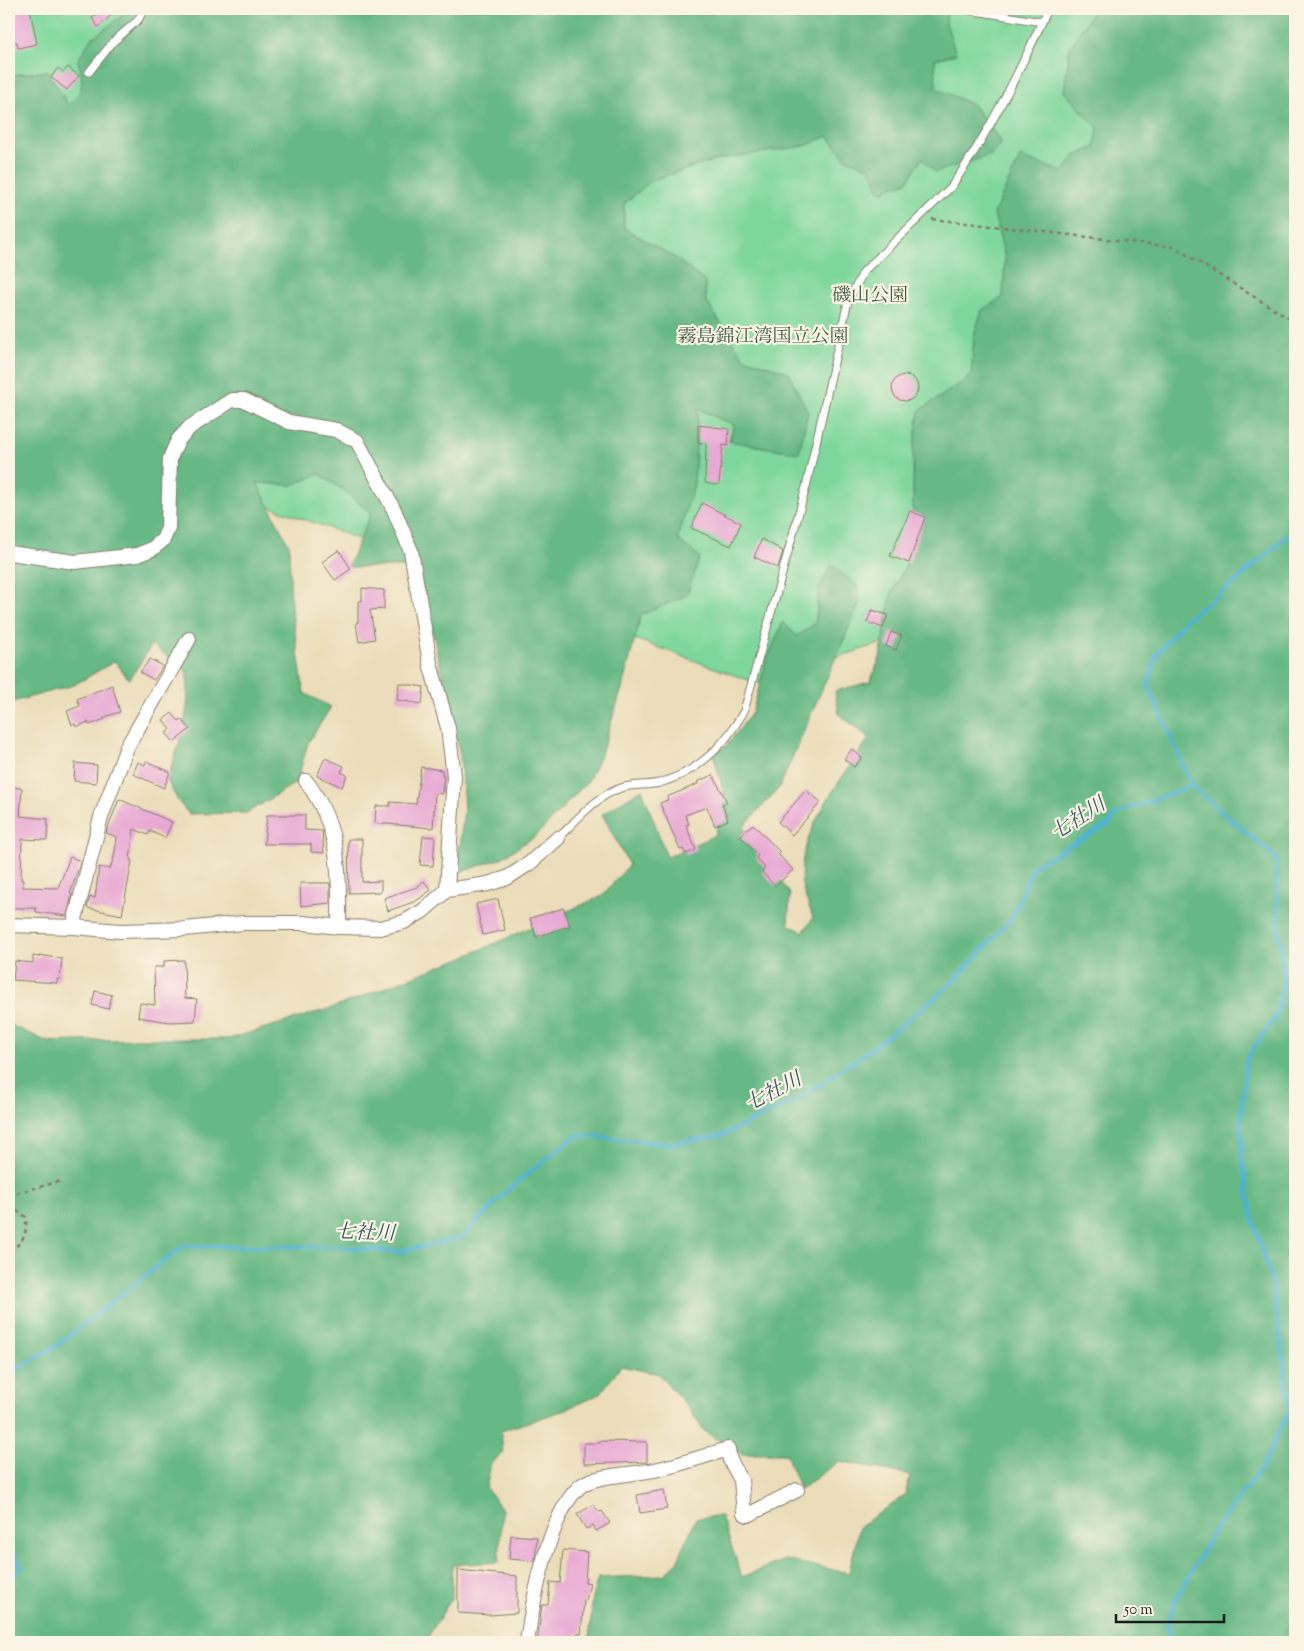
<svg xmlns="http://www.w3.org/2000/svg" width="1304" height="1651" font-family="'Sorts Mill Goudy','Noto Serif JP',serif">
  <style>
    .green { fill: #7ed79c; stroke: #4d7a5c }
    .forest { fill: #66b884; stroke: #416a50 }
    .lines { fill: none; stroke-linecap: round; stroke-linejoin: round }
    .stream { stroke: #50b3cf; stroke-width: 4.5 }
    .building { fill: #e8a8d4 }
    .service-casing { stroke: #847c6a; stroke-width: 9 }
    .minor-casing { stroke: #847c6a; stroke-width: 16 }
    .path { stroke: #847c6a; stroke-width: 2.5; stroke-dasharray: 4 4; stroke-linecap: butt }
    .service { stroke: #fff; stroke-width: 7 }
    .minor { stroke: #fff; stroke-width: 14 }
    .labels { text-anchor: middle; dominant-baseline: central; stroke-width: 4.5; stroke-linejoin: round; paint-order: stroke }
    .park-label { font-size: 19px; fill: #3e5d49; stroke: #fcf5e5 }
    .water-label { font-size: 20px; font-style: italic; fill: #315864; stroke: #fcf5e5 }
  </style>
  <rect width="100%" height="100%" fill="#fcf5e5"/>
  <filter id="ink" filterUnits="userSpaceOnUse"><feTurbulence type="fractalNoise" baseFrequency=".02" numOctaves="2"/><feDisplacementMap in="SourceGraphic" scale="10" xChannelSelector="R" yChannelSelector="G"/><feConvolveMatrix kernelMatrix="1 2 1 2 8 2 1 2 1" color-interpolation-filters="sRGB"/></filter>
  <filter id="wash" filterUnits="userSpaceOnUse"><feTurbulence type="fractalNoise" baseFrequency=".0096" numOctaves="4" result="noise"/><feDisplacementMap in="SourceGraphic" scale="20" xChannelSelector="R" yChannelSelector="G"/><feGaussianBlur stdDeviation="1.12" result="paint"/><feColorMatrix in="noise" values="0 0 0 0 0 0 0 0 0 0 0 0 0 0 0 0 0 1.4 0 .05"/><feComposite in="paint" operator="in"/></filter>
  <g filter="url(#wash)">
    <rect width="100%" height="100%" fill="#ebddb9"/>
    <path class="green" d="M9,9H1295V512L756,683L182,475L9,535Z"/>
    <g class="forest">
      <path d="M131,9H947L946,23L956,54L935,59L936,88L973,105L1002,143L991,155L935,172L922,158L907,182L880,192L870,168L846,159L828,136L805,146L720,159L652,180L624,204V228L677,259L705,282L706,301L744,358L788,372L808,412L799,453L729,441L734,425L698,409L694,485L677,539L700,557L687,595L641,615L623,685L602,751L588,781L537,835L500,859L457,873L464,808L460,754L421,580L411,567H348L371,513L342,489L319,474L292,485L257,483L289,545L291,606L304,693L331,707L308,743L297,782L247,813L189,814L178,801L167,780C179,743 193,709 186,670L152,645L129,680L115,661L74,685L9,703V75L48,71L68,105C86,89 83,82 78,60L91,39Z"/>
      <path d="M1095,9H1295V1642H589L593,1594L598,1578L664,1575L677,1562L696,1518L721,1516L742,1577L785,1560L849,1573L859,1527L905,1495L910,1475L839,1461L800,1490L786,1454H741L704,1431L687,1406L659,1374L621,1366L600,1394L562,1411L501,1431L503,1453L491,1463L486,1488L502,1509L499,1562L452,1565V1597L425,1642H9V1024L48,1042L137,1039H229L338,1006L466,956L602,896L629,865L602,814L642,789L667,857L715,835L724,793L713,754L727,745L752,713L766,662L783,622L797,636L815,624L819,589L831,565L857,585L860,602L779,788L743,827L790,894L788,924L803,932L813,918C810,907 804,896 802,885C795,834 843,778 869,738L839,714L835,691L870,682L880,658L891,595L905,567L913,538V452L919,411L971,376L974,334L982,310L1003,297L1005,258L994,213L1020,157L1063,172L1075,156L1095,147L1098,128L1064,92L1070,47Z"/>
    </g>
    <g class="lines">
      <g class="stream">
        <path d="M9,1374L58,1345L183,1246L342,1247L398,1252L461,1238L511,1187L577,1135L670,1144L721,1136L798,1100L878,1044L948,987L1012,918L1033,866L1109,824L1117,813L1192,786L1148,685L1157,654L1185,620L1233,584L1288,535L1295,532"/>
        <path d="M9,1546L22,1567L9,1580"/>
        <path d="M1173,1642L1167,1627L1176,1599L1215,1529L1262,1467L1290,1409L1273,1285L1253,1220L1242,1160L1241,1115L1246,1060L1277,1014L1284,975L1278,922L1276,858L1192,786"/>
      </g>
    </g>
    <g id="blocks">
      <g class="building">
        <path d="M10,9H30L37,44L18,48L17,42L9,44V31L13,30Z"/>
        <path d="M104,9H118L98,27L92,18Z"/>
        <path d="M68,67L79,76L67,90L51,77L58,68L63,72Z"/>
        <circle cx="905" cy="388" r="13"/>
        <path d="M698,425L729,429L728,446L723,445L719,484L715,485L705,483L706,444L698,442Z"/>
        <path d="M702,503L741,523L731,546L691,528Z"/>
        <path d="M910,511L925,517L909,563L890,556Z"/>
        <path d="M762,539L783,551L778,568L754,557Z"/>
        <path d="M339,550L351,569L335,580L322,562Z"/>
        <path d="M362,588L384,590V609L370,610L375,639L359,642L356,623L358,622V601H362Z"/>
        <path d="M872,610L888,615L883,628L867,622Z"/>
        <path d="M891,632L902,636L896,650L886,646Z"/>
        <path d="M150,659L163,666L154,680L140,672Z"/>
        <path d="M399,683L424,687L422,704L397,700Z"/>
        <path d="M112,685L120,712L104,717L105,719L89,725L88,722L76,727L75,724L72,725L67,711L80,706L77,699Z"/>
        <path d="M172,713L179,721L181,719L190,729L174,742L166,733L171,729L163,720Z"/>
        <path d="M852,749L862,758L854,767L844,759Z"/>
        <path d="M325,758L344,766L341,772L347,775L342,787L317,776Z"/>
        <path d="M146,761L170,772L164,788L133,774L138,762L145,765Z"/>
        <path d="M75,763L97,765L96,783L74,781Z"/>
        <path d="M421,767L442,770V776H444L442,794L435,793L433,828L375,823L376,806H390V802L416,804Z"/>
        <path d="M713,775L727,802L722,804L728,820L715,826L707,807L685,815L689,824L686,825L696,850L686,854L683,849L680,850L660,803L668,800L667,797L698,784L697,782Z"/>
        <path d="M9,787L22,788L20,816L48,819L47,840L22,839L21,880H23V887L58,888L70,857L81,861L70,894H72L67,916L36,912V908H9Z"/>
        <path d="M806,790L821,802L792,835L778,822Z"/>
        <path d="M119,799L172,822L165,838L150,831L148,835L134,829L130,860L132,861L122,915L87,908L90,897L95,898L99,867L110,869L114,857L117,837L106,833Z"/>
        <path d="M267,815H305V830L322,831L324,853L311,852V844H264Z"/>
        <path d="M753,824L780,852L778,854L793,870L775,886L762,872L765,868L756,858L758,855L740,836Z"/>
        <path d="M423,836L435,837L433,866L420,865Z"/>
        <path d="M348,839H362V882L381,881V892L349,893Z"/>
        <path d="M424,881L431,890L416,901L388,911L384,898L417,887Z"/>
        <path d="M300,883H330V903L301,906Z"/>
        <path d="M498,899L505,930L483,935L476,904Z"/>
        <path d="M564,908L570,926L536,937L530,918Z"/>
        <path d="M40,955L62,959L60,980L57,979V983L13,980L15,961L33,963V956L40,957Z"/>
        <path d="M184,960L185,998L197,999L195,1021L170,1022L138,1017L140,1003L155,1005L154,967H164V961Z"/>
        <path d="M95,991L112,995L108,1009L92,1005Z"/>
        <path d="M600,1441L647,1442V1462L584,1464V1443H600Z"/>
        <path d="M664,1490L667,1509L640,1513L637,1495Z"/>
        <path d="M593,1505L600,1512L602,1511L610,1523L596,1531L593,1525L586,1529L577,1514Z"/>
        <path d="M511,1535L537,1537L535,1561L509,1559Z"/>
        <path d="M563,1550L587,1552L585,1582L590,1583L586,1601L584,1600L581,1634H576L575,1642H537L542,1605H548L550,1582L560,1583Z"/>
        <path d="M458,1570L517,1576V1613L490,1615L458,1613Z"/>
      </g>
    </g>
  </g>
  <g filter="url(#ink)">
    <use href="#blocks" fill-opacity="0" stroke="#847c6a" stroke-width="1"/>
    <g class="lines">
      <g class="service-casing">
        <g id="service">
          <path d="M963,9L1042,22"/>
          <path d="M89,72L113,42L138,20L144,9"/>
          <path d="M558,838C577,820 596,796 621,788C633,784 646,786 659,783C697,773 725,745 744,711L806,487L848,301L864,271L951,187C989,133 1020,70 1048,9"/>
        </g>
      </g>
      <g class="minor-casing">
        <g id="minor">
          <path d="M9,553L75,562L137,555L152,549L163,540L168,528L170,458L178,440L190,427L232,400H244L289,422L336,430L357,441L394,510L411,551L430,663L448,728L454,776L447,890"/>
          <path d="M306,781C340,826 340,873 339,927"/>
          <path d="M9,925L73,927L120,931L185,929L243,923H304L339,927L380,928L404,922L423,911L447,890L488,884L507,878L530,863L558,838"/>
          <path d="M73,927L101,817L127,747L189,639"/>
          <path d="M527,1642C532,1605 551,1499 587,1482C602,1475 636,1474 654,1470C679,1465 704,1456 728,1449L730,1460L741,1480L744,1513L748,1515L797,1490"/>
        </g>
      </g>
      <g class="path">
        <path d="M932,219L1174,247L1295,322"/>
        <path d="M9,1195L61,1181"/>
        <path d="M9,1211L14,1209L26,1217C27,1234 24,1242 9,1251"/>
      </g>
      <use href="#service" class="service"/>
      <use href="#minor" class="minor"/>
    </g>
  </g>
  <g class="labels">
    <g class="park-label">
      <text x="870" y="296">磯山公園</text>
      <text x="763" y="337">霧島錦江湾国立公園</text>
    </g>
    <g class="water-label">
      <text transform="translate(1079 820) rotate(-33)">七社川</text>
      <text transform="translate(774 1093) rotate(-28)">七社川</text>
      <text transform="translate(365 1234) rotate(2)">七社川</text>
    </g>
  </g>
  <rect width="1304" height="1651" fill="none" stroke="#fcf5e5" stroke-width="30"/>
  <path d="M1116 1614v8h108v-8" fill="none" stroke="#1c1c1c" stroke-width="2.5"/>
  <text x="1124" y="1614" font-size="15" fill="#1c1c1c" stroke="#fcf5e5" stroke-width="4" paint-order="stroke">50 m</text>
</svg>
